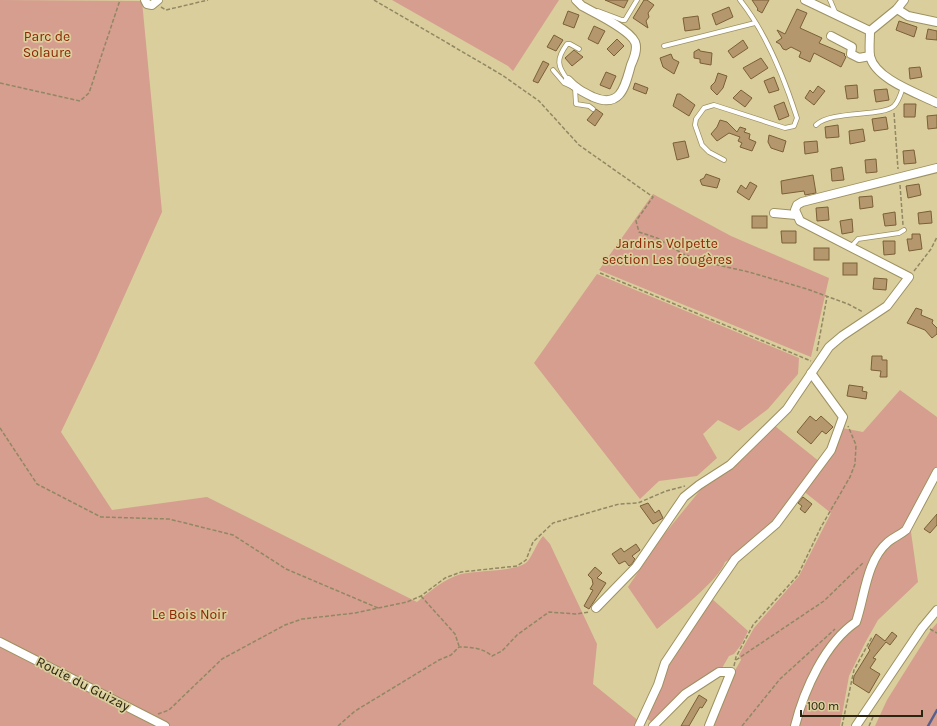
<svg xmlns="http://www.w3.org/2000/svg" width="937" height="726" font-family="Karla,sans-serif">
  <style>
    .green { fill: #d59e8f }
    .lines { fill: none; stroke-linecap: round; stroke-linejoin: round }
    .stream { stroke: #59608e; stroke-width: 2.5 }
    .building { fill: #b4976d; stroke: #7b5f37 }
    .service-casing { stroke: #9d9161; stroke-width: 5.5 }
    .minor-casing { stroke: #9d9161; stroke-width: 10 }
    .path { stroke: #918863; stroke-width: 1.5; stroke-dasharray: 4 2; stroke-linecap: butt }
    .service { stroke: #fff; stroke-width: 4 }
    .minor { stroke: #fff; stroke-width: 8 }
    .labels { text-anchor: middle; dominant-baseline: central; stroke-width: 3.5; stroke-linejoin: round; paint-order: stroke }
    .park-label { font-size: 14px; fill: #8e2704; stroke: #dace9c }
    .street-label { font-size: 14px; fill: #292511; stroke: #dace9c }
  </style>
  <rect width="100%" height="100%" fill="#dace9c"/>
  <g class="green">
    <path d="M0,0L142,1L162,212L96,359L61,432L112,510L207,497L417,602C430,591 444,579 461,574C477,570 516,572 527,562C532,557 536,544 543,536L550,544L597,644L593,684L645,726H0Z"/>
    <path d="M392,0H559L513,71L508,66Z"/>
    <path d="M653,194L731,236L829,278L811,357L599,270Z"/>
    <path d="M597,274L799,358L798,374L768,409L739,431L718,420L703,434L717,458L697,476L659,481L640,499L534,363Z"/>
    <path d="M900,390L937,417V469L910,525L918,582L878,620L865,643L849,676L840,726H711L727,684L741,660L739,655L754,628L799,576L831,513L802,490L842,428L863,432Z"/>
    <path d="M775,426L820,462C795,495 762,543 725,562C720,579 672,617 657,629L628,587L662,537L702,488L729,471L745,457Z"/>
    <path d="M711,598L748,631L741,645L734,654L729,656L722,668L652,722L644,717L667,665Z"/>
    <path d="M937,623V726H875L887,700L931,630Z"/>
  </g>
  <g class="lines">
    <path class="stream" d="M928,726L937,710"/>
  </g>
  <g class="building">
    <path d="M605,0H628L624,8Z"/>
    <path d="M644,0H647L654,5L648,13L649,17L646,21L648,28L633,18Z"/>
    <path d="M752,0H769L762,13L757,10L758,9Z"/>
    <path d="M729,7L733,17L716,25L712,14Z"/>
    <path d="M797,9L807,13L800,28L822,38L819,43L845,54L844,55L846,57L841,67L814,53L810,62L799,57L801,52L791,47L786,50L783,49L780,44L776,42L782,38L777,30L785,34Z"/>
    <path d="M568,11L579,15L574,28L563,24Z"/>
    <path d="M698,16L700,29L685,31L683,18Z"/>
    <path d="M899,21L917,27L914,37L896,30Z"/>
    <path d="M594,26L605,31L598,44L588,39Z"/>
    <path d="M928,29L937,31V40L926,39Z"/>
    <path d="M554,35L563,40L556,51L547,47Z"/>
    <path d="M617,39L624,46L614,56L607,49Z"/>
    <path d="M743,40L748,48L733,58L728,51Z"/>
    <path d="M699,49L700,51L712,53L711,65L700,63V59L694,58V52Z"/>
    <path d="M574,50L583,57L572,66L565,58Z"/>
    <path d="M671,54L673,59L679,62L674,74L663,67L660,58Z"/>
    <path d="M761,58L768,68L751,79L743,68Z"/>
    <path d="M543,61L549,64L538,83L533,81Z"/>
    <path d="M920,67L922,77L910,79L909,68Z"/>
    <path d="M606,72L616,76L610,89L600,85Z"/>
    <path d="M718,73L727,76L723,88L717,95L711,89V86L715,82Z"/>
    <path d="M774,77L779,90L769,93L764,81Z"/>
    <path d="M635,83L648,88L646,94L633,89Z"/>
    <path d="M857,85L858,98L847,99L845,86Z"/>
    <path d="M818,86L825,91L814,105L805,98L810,90L813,93Z"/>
    <path d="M887,89L889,100L876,102L874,90Z"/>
    <path d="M741,90L752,98L745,107L733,98Z"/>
    <path d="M677,94H680L695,105L689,116L673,106Z"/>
    <path d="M784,102L789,116L779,120L774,106Z"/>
    <path d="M904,104H916L915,117H904Z"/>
    <path d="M596,109L603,114L595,126L587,120Z"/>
    <path d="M937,115V128L928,129L927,116Z"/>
    <path d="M886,117L888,129L874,131L872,119Z"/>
    <path d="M720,120L727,122L737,132L740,127L746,129L744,132L750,134L749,139L756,142L752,151L740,147L742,143L738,141L740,137L729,133L717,141L711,134L717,127Z"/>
    <path d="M838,125L839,137L826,138L825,127Z"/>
    <path d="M863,129L865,141L850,144L849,131Z"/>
    <path d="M769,135L786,141L783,152L771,148L768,142Z"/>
    <path d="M685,141L689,157L677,160L673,143Z"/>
    <path d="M817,141L818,152L805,154L804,142Z"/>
    <path d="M914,150L916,163L904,164L903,151Z"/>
    <path d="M876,159L877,172L866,173L865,160Z"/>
    <path d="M842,167L844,180L832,181L831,169Z"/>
    <path d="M706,174L720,179L717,188L702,185L700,180L704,178Z"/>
    <path d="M813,175L816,193L805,195L804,191L782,194L781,181Z"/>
    <path d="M750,182L757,186L749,200L737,192L741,185L746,189Z"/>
    <path d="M919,184L921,195L908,198L906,186Z"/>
    <path d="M872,196L873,207L860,209L859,197Z"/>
    <path d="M828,207L829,220L817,221L816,208Z"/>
    <path d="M931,211L932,223L919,224L918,213Z"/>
    <path d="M895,212L896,225L885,226L883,214Z"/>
    <rect x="752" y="216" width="15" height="12"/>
    <path d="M852,219L853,232L842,234L840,221Z"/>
    <path d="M781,231H796V243H782Z"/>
    <path d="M912,234H920L922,249L909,251L907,239H912Z"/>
    <path d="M883,241H895V254L884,255Z"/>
    <rect x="814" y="248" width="15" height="12"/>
    <rect x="843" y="263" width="14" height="12"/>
    <path d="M874,278L887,279L886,290L873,289Z"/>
    <path d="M916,308L922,310L921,315L933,320L932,323L937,328V334L932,338L925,330L907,323Z"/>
    <path d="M872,356H882V360H887V377H880L881,371L871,370Z"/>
    <path d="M849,385L863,387L862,391L867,392L866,399L847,396Z"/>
    <path d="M810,416L816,421L821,416L833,427L826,434L822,431L811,444L797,432Z"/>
    <path d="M803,497L812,504L805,513L800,509L802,506L798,503Z"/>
    <path d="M648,503L655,513L659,510L663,518L653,524L640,506Z"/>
    <path d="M937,514V525L930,533L924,529Z"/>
    <path d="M636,544L640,550L632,556L635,559L632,564L629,566L625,561L619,564L612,554L621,548L624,552Z"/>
    <path d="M595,567L602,573L597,578L606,583L589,609L584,606L593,590L590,589L593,584L592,579L588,575Z"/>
    <path d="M892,632L897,636L890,645L886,642L873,658L876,659L870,668L880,674L869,693L853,683L854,676L870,650L868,648L876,634L885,641Z"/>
    <path d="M699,695L707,700L702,708L700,707L689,726H681Z"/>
  </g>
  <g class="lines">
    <g class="service-casing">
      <g id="service">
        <path d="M830,0L836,14"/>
        <path d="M598,11L622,20H625L637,0"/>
        <path d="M664,46L755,23"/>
        <path d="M553,70L564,83L575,88L576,104L589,106L593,109"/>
        <path d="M568,80C557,66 556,59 567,44H570L579,49"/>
        <path d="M816,125C831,110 882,117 894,106C899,101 901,93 903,87"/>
        <path d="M724,160L709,152L702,145L695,125L696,119L704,108L714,105L785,128L794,126L797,118C784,77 767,34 740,0"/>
        <path d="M850,248L858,239L899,233L904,230"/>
      </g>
    </g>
    <g class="minor-casing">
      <g id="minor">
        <path d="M145,0L147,4L152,5L158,0"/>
        <path d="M805,0L870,31L897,9L904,0"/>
        <path d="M897,9L908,16L937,22"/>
        <path d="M870,31C870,39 869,48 870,56C875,79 917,93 937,103"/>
        <path d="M831,36L852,47L851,54L859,58L870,56"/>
        <path d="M568,80C575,88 583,92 593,97C621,109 625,86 631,65C634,58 638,49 635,42C629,29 595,13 582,6L576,0"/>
        <path d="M774,213L796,215"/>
        <path d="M596,608L636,567L684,497L699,485L730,465L787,409L829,347L842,336L887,306L909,277L800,221L795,210L797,205L802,202L937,168"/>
        <path d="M0,642L165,726"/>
        <path d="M639,726L658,685L665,663L713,591L735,559L776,524L831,450L843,417L811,373"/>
        <path d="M653,726L685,694L719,672H731L709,726"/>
        <path d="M795,726C804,690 825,643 856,622C865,596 866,561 888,542C894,537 900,535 906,530L937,472"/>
        <path d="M856,726L922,628L937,610"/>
      </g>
    </g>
    <g class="path">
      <path d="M374,0L502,75L539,101L579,145L653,197L636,221L639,232L657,238L683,254L713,264L749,272L807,289L848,304L863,312"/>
      <path d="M161,7L166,10L208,0"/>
      <path d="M0,83L80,101L89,93L120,0"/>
      <path d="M894,113L898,169"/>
      <path d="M900,185L903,225"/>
      <path d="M914,271L931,249L937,237"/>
      <path d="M600,273L811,361"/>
      <path d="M817,351L827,297"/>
      <path d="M0,428L37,484L101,517L169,519L233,535L286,569L378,608"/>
      <path d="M421,596L455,634L459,646"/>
      <path d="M930,629L937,633"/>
      <path d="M736,660L824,601L864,562"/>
      <path d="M734,666L736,657L753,625L798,575L821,527L850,477L855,464L856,445L848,426"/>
      <path d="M158,714L169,710L222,659L285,625L302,619L355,613L407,602L421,596L445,578L461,572L517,566L526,560L533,542L553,523L619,504L638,503L666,491L685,486"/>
      <path d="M338,726L355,711L439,660L451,655L459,647C471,647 483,648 492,656L502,651L517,635L549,612L576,614L589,612"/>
      <path d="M742,726L780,679L835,629"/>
      <path d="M842,726L854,670L872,637"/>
      <path d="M869,726L873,717"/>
    </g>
    <use href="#service" class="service"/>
    <use href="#minor" class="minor"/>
  </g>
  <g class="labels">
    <g class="park-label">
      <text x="47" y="36">Parc de<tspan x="47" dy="16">Solaure</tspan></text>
      <text x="667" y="243">Jardins Volpette<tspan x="667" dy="16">section Les fougères</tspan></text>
      <text x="189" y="614">Le Bois Noir</text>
    </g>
    <g class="street-label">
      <text transform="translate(83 684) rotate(27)">Route du Guizay</text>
    </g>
  </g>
  <path d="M801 710v6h121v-6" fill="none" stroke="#292511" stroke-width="2"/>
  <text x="807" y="710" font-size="12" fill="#292511" stroke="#dace9c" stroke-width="3" paint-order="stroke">100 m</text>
</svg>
